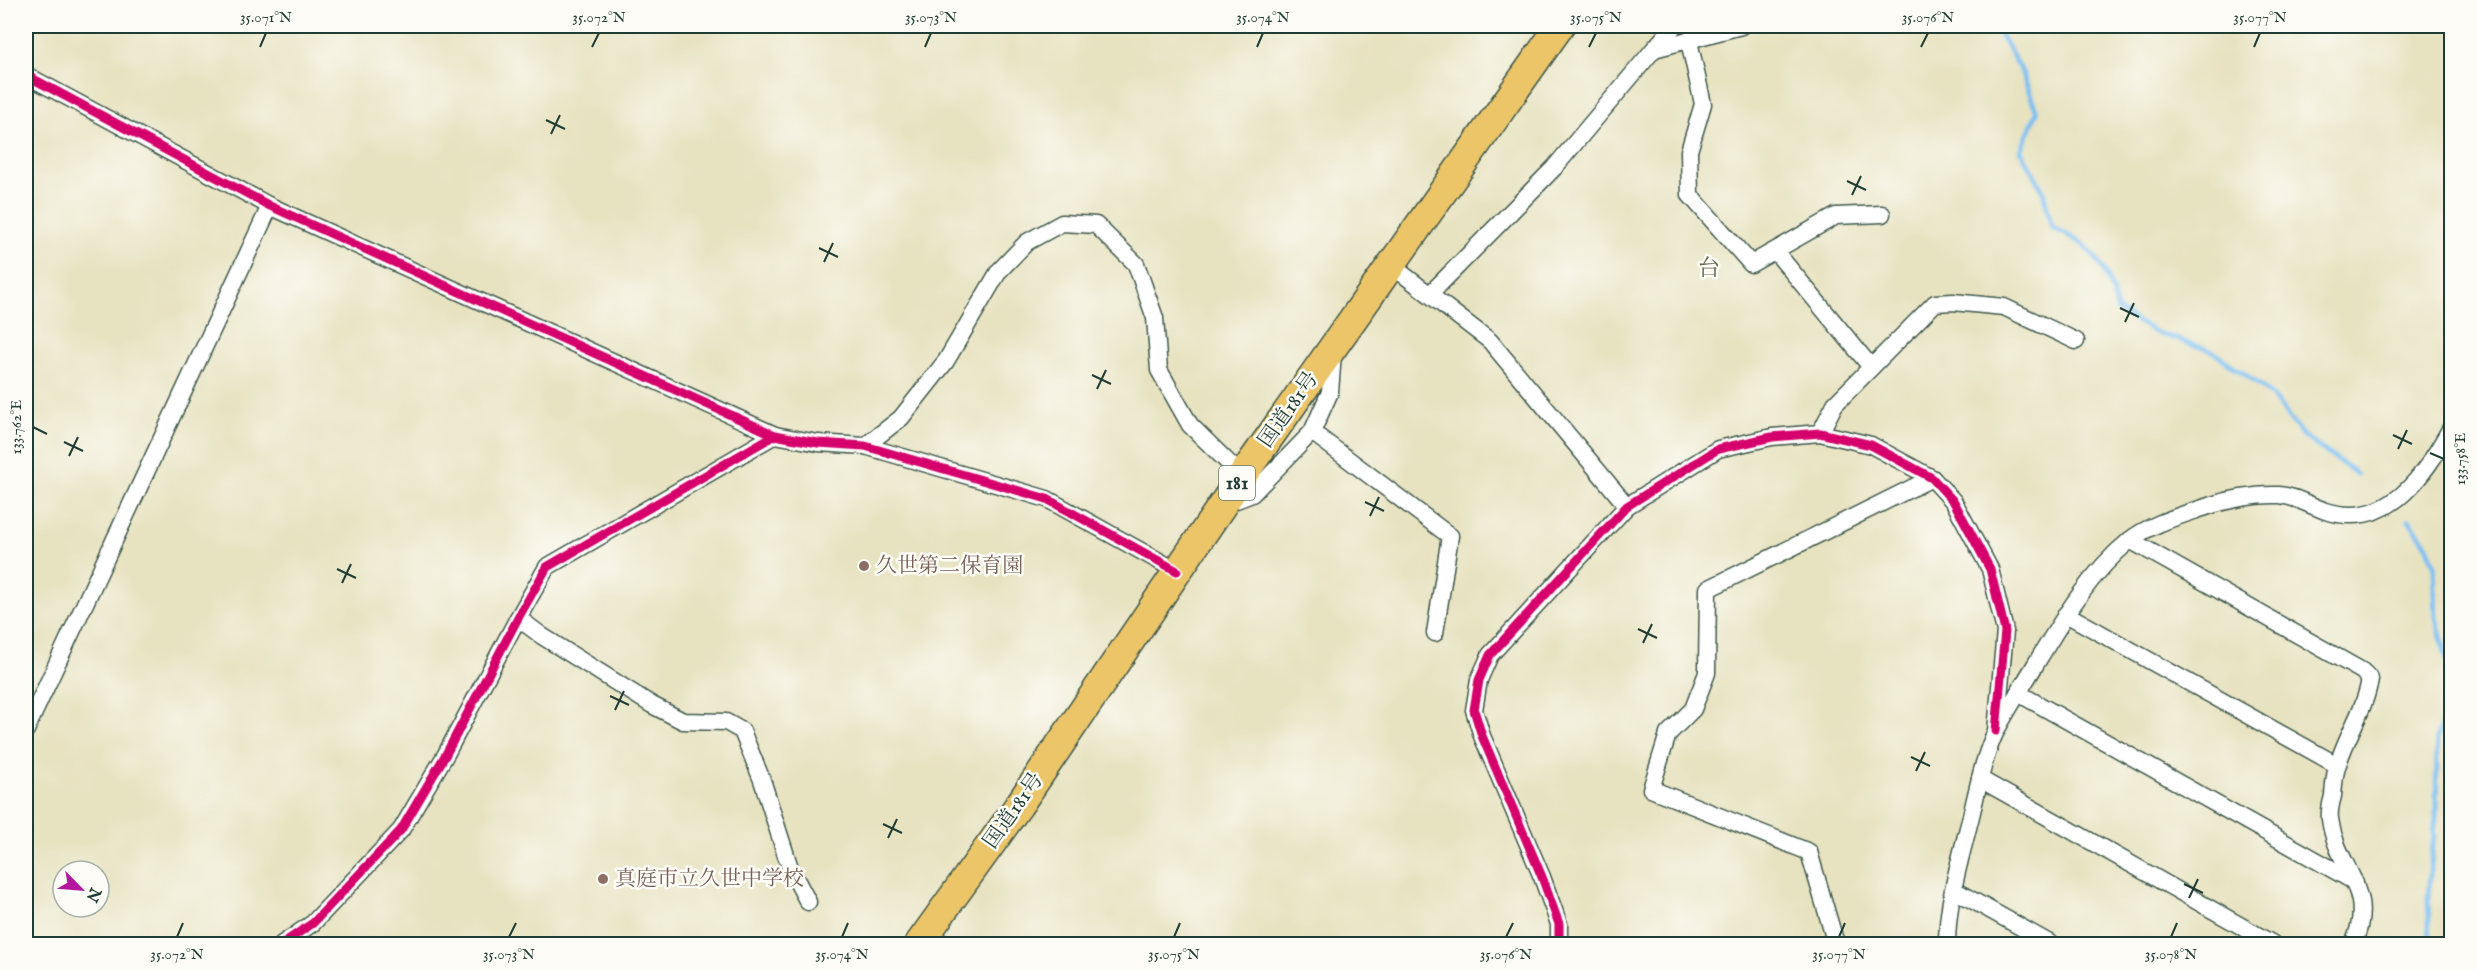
<svg xmlns="http://www.w3.org/2000/svg" width="2477" height="970" font-family="'IM FELL English','Noto Serif JP',serif">
  <style>
    .lines { fill: none; stroke-linecap: round; stroke-linejoin: round }
    .stream { stroke: #7bbff1; stroke-width: 5 }
    .minor-casing { stroke: #3d5649; stroke-width: 19 }
    .trunk-casing { stroke: #3d5649; stroke-width: 31 }
    .minor { stroke: #fff; stroke-width: 16 }
    .trunk { stroke: #ecc569; stroke-width: 28 }
    .cycleway-casing { stroke: #fdfcf7; stroke-width: 13 }
    .cycleway { stroke: #d6006c; stroke-width: 9 }
    .ticks { fill: none; stroke: #1f3d34; stroke-width: 2 }
    .education-dot { fill: #8d6e63; stroke: #fdfcf7; stroke-width: 2 }
    .labels { text-anchor: middle; dominant-baseline: central; stroke-width: 5; stroke-linejoin: round; paint-order: stroke }
    .shield { fill: #fdfcf7; stroke: #62766e; stroke-width: 1.5 }
    .shield-label { font-size: 20px; font-weight: bold; fill: #1f3d34 }
    .street-label { font-size: 21px; fill: #1f3d34; stroke: #fdfcf7 }
    .education-label { font-size: 21px; fill: #785e54; stroke: #fdfcf7; text-anchor: start }
    .neighbourhood-label { font-size: 22px; fill: #646951; stroke: #fdfcf7 }
    .neatline { fill: none; stroke: #1f3d34; stroke-width: 2 }
    .ticks-label { font-size: 15px; text-anchor: middle; fill: #1f3d34 }
  </style>
  <rect width="100%" height="100%" fill="#fdfcf7"/>
  <filter id="ink" filterUnits="userSpaceOnUse"><feTurbulence type="fractalNoise" baseFrequency=".0167" numOctaves="2"/><feDisplacementMap in="SourceGraphic" scale="12" xChannelSelector="R" yChannelSelector="G"/><feConvolveMatrix kernelMatrix="1 2 1 2 8 2 1 2 1" color-interpolation-filters="sRGB"/></filter>
  <filter id="wash" filterUnits="userSpaceOnUse"><feTurbulence type="fractalNoise" baseFrequency=".008" numOctaves="4" result="noise"/><feDisplacementMap in="SourceGraphic" scale="24" xChannelSelector="R" yChannelSelector="G"/><feGaussianBlur stdDeviation="1.35" result="paint"/><feColorMatrix in="noise" values="0 0 0 0 0 0 0 0 0 0 0 0 0 0 0 0 0 1.4 0 .05"/><feComposite in="paint" operator="in"/></filter>
  <g filter="url(#wash)">
    <rect width="100%" height="100%" fill="#e7e2c0"/>
    <g class="lines">
      <g class="stream">
        <path d="M1995,26L2020,68L2037,112L2021,151L2043,191L2052,227C2064,234 2080,240 2089,250C2105,266 2112,289 2117,310L2155,332L2212,351L2260,385L2275,399L2303,436L2357,474"/>
        <path d="M2409,520L2428,547L2434,565L2436,617L2449,668L2451,688L2448,707L2437,737L2436,821L2433,831L2434,835L2428,896L2430,944"/>
      </g>
    </g>
  </g>
  <g filter="url(#ink)">
    <g class="lines">
      <g class="minor-casing">
        <g id="minor">
          <path d="M1689,41L1703,104L1689,151L1690,195L1751,264L1836,216L1882,214"/>
          <path d="M1654,49L1674,26"/>
          <path d="M26,75L270,206L775,435L818,443L865,446L1047,499L1177,571"/>
          <path d="M1775,251L1871,367"/>
          <path d="M1391,265L1490,341L1627,506"/>
          <path d="M1430,294L1554,168L1654,49L1741,26"/>
          <path d="M1312,432L1450,536L1435,633"/>
          <path d="M1820,433L1835,404L1935,303L1953,302L2004,307L2076,341"/>
          <path d="M865,446L901,418L946,361L999,271L1027,242L1062,223L1096,225L1136,264L1155,318L1159,370L1190,425L1242,476"/>
          <path d="M1226,504L1252,494L1312,432L1330,392L1333,354"/>
          <path d="M2130,540L2362,671L2370,679C2365,710 2347,734 2338,764C2334,774 2334,786 2333,796C2331,803 2329,812 2330,819C2336,868 2378,890 2353,944"/>
          <path d="M2066,614L2337,765"/>
          <path d="M518,618L542,636L652,705L683,721L726,722L742,731L762,780L790,868L808,902"/>
          <path d="M2018,693L2355,882"/>
          <path d="M26,730L270,206"/>
          <path d="M1980,779L2273,944"/>
          <path d="M1954,890L2051,944"/>
          <path d="M282,944L313,923L401,830L446,754L518,618L547,567L775,435"/>
          <path d="M1559,944V924L1542,877L1482,736L1474,710L1479,680L1490,655L1627,506L1718,449L1772,437L1820,433L1871,445L1932,478L1954,502L1990,569L2005,631L1996,731"/>
          <path d="M1836,944L1809,852L1651,789L1668,734L1693,709L1707,673L1708,589L1932,478"/>
          <path d="M1947,944C1947,901 1961,857 1971,816C1978,787 1984,755 1997,729C2008,708 2022,687 2034,667C2061,622 2088,575 2129,541C2148,525 2179,516 2203,508C2225,500 2255,494 2279,495C2296,496 2310,506 2326,511C2390,531 2425,474 2452,426"/>
        </g>
      </g>
      <g class="trunk-casing">
        <path id="trunk" d="M919,944L1019,805L1242,476L1560,26"/>
      </g>
      <use href="#minor" class="minor"/>
      <use href="#trunk" class="trunk"/>
      <g class="cycleway-casing">
        <g id="cycleway">
          <path d="M26,75L270,206L775,435L818,443L865,446L1047,499L1177,571"/>
          <path d="M282,944L313,923L401,830L446,754L518,618L547,567L775,435"/>
          <path d="M1559,944V924L1542,877L1482,736L1474,710L1479,680L1490,655L1627,506L1718,449L1772,437L1820,433L1871,445L1932,478L1954,502L1990,569L2005,631L1996,731"/>
        </g>
      </g>
      <use href="#cycleway" class="cycleway"/>
    </g>
  </g>
  <path class="ticks" d="M260,47L266,33M592,47L599,33M925,47L931,33M1257,47L1263,33M1589,47L1596,33M1921,47L1928,33M2254,47L2260,33M546,120L565,129M551,134L560,115M1847,181L1866,190M1852,195L1861,176M819,248L838,257M824,262L833,243M2120,308L2139,317M2125,322L2134,303M1092,375L1111,384M1097,389L1106,370M33,427L47,434M2393,435L2412,444M64,442L83,451M2398,449L2407,430M2430,453L2444,459M69,456L78,437M1365,502L1384,511M1370,516L1379,497M337,569L356,578M342,583L351,564M1638,629L1657,638M1643,643L1652,624M610,696L629,705M615,710L624,691M1911,757L1930,766M1916,771L1925,752M883,824L902,833M888,838L897,819M2184,884L2203,893M2189,898L2198,879M177,937L183,923M509,937L516,923M842,937L848,923M1174,937L1180,923M1506,937L1513,923M1839,937L1845,923M2171,937L2177,923"/>
  <g class="education-dot">
    <circle cx="864" cy="566" r="6"/>
    <circle cx="603" cy="879" r="6"/>
  </g>
  <g class="labels">
    <rect class="shield" x="1219" y="466" width="36" height="34" rx="4.5"/>
    <g class="shield-label">
      <text x="1237" y="483">181</text>
    </g>
    <g class="street-label">
      <text transform="translate(1289 410) rotate(-55)">国道181号</text>
      <text transform="translate(1014 811) rotate(-55)">国道181号</text>
    </g>
    <g class="education-label">
      <text x="876" y="566">久世第二保育園</text>
      <text x="615" y="879">真庭市立久世中学校</text>
    </g>
    <g class="neighbourhood-label">
      <text x="1709" y="269">台</text>
    </g>
  </g>
  <rect width="2477" height="970" fill="none" stroke="#fdfcf7" stroke-width="66"/>
  <g transform="translate(81 889) rotate(115)"><circle r="28" fill="#fdfcf7" stroke="#a4b0a9" stroke-width="1.5"/>
  <path d="M0-4.5L10 22L0 15L-10 22Z" fill="#b5179e"/>
  <text y="-9" font-size="16" font-weight="bold" text-anchor="middle" fill="#1f3d34">N</text>
  </g>
  <rect x="33" y="33" width="2411" height="904" class="neatline"/>
  <g class="ticks-label">
    <text x="266" y="22">35.071°N</text>
    <text x="599" y="22">35.072°N</text>
    <text x="931" y="22">35.073°N</text>
    <text x="1263" y="22">35.074°N</text>
    <text x="1596" y="22">35.075°N</text>
    <text x="1928" y="22">35.076°N</text>
    <text x="2260" y="22">35.077°N</text>
    <text transform="translate(16 427) rotate(-90)" y="5">133.762°E</text>
    <text transform="translate(2460 459) rotate(-90)" y="5">133.758°E</text>
    <text x="177" y="959">35.072°N</text>
    <text x="509" y="959">35.073°N</text>
    <text x="842" y="959">35.074°N</text>
    <text x="1174" y="959">35.075°N</text>
    <text x="1506" y="959">35.076°N</text>
    <text x="1839" y="959">35.077°N</text>
    <text x="2171" y="959">35.078°N</text>
  </g>
</svg>
